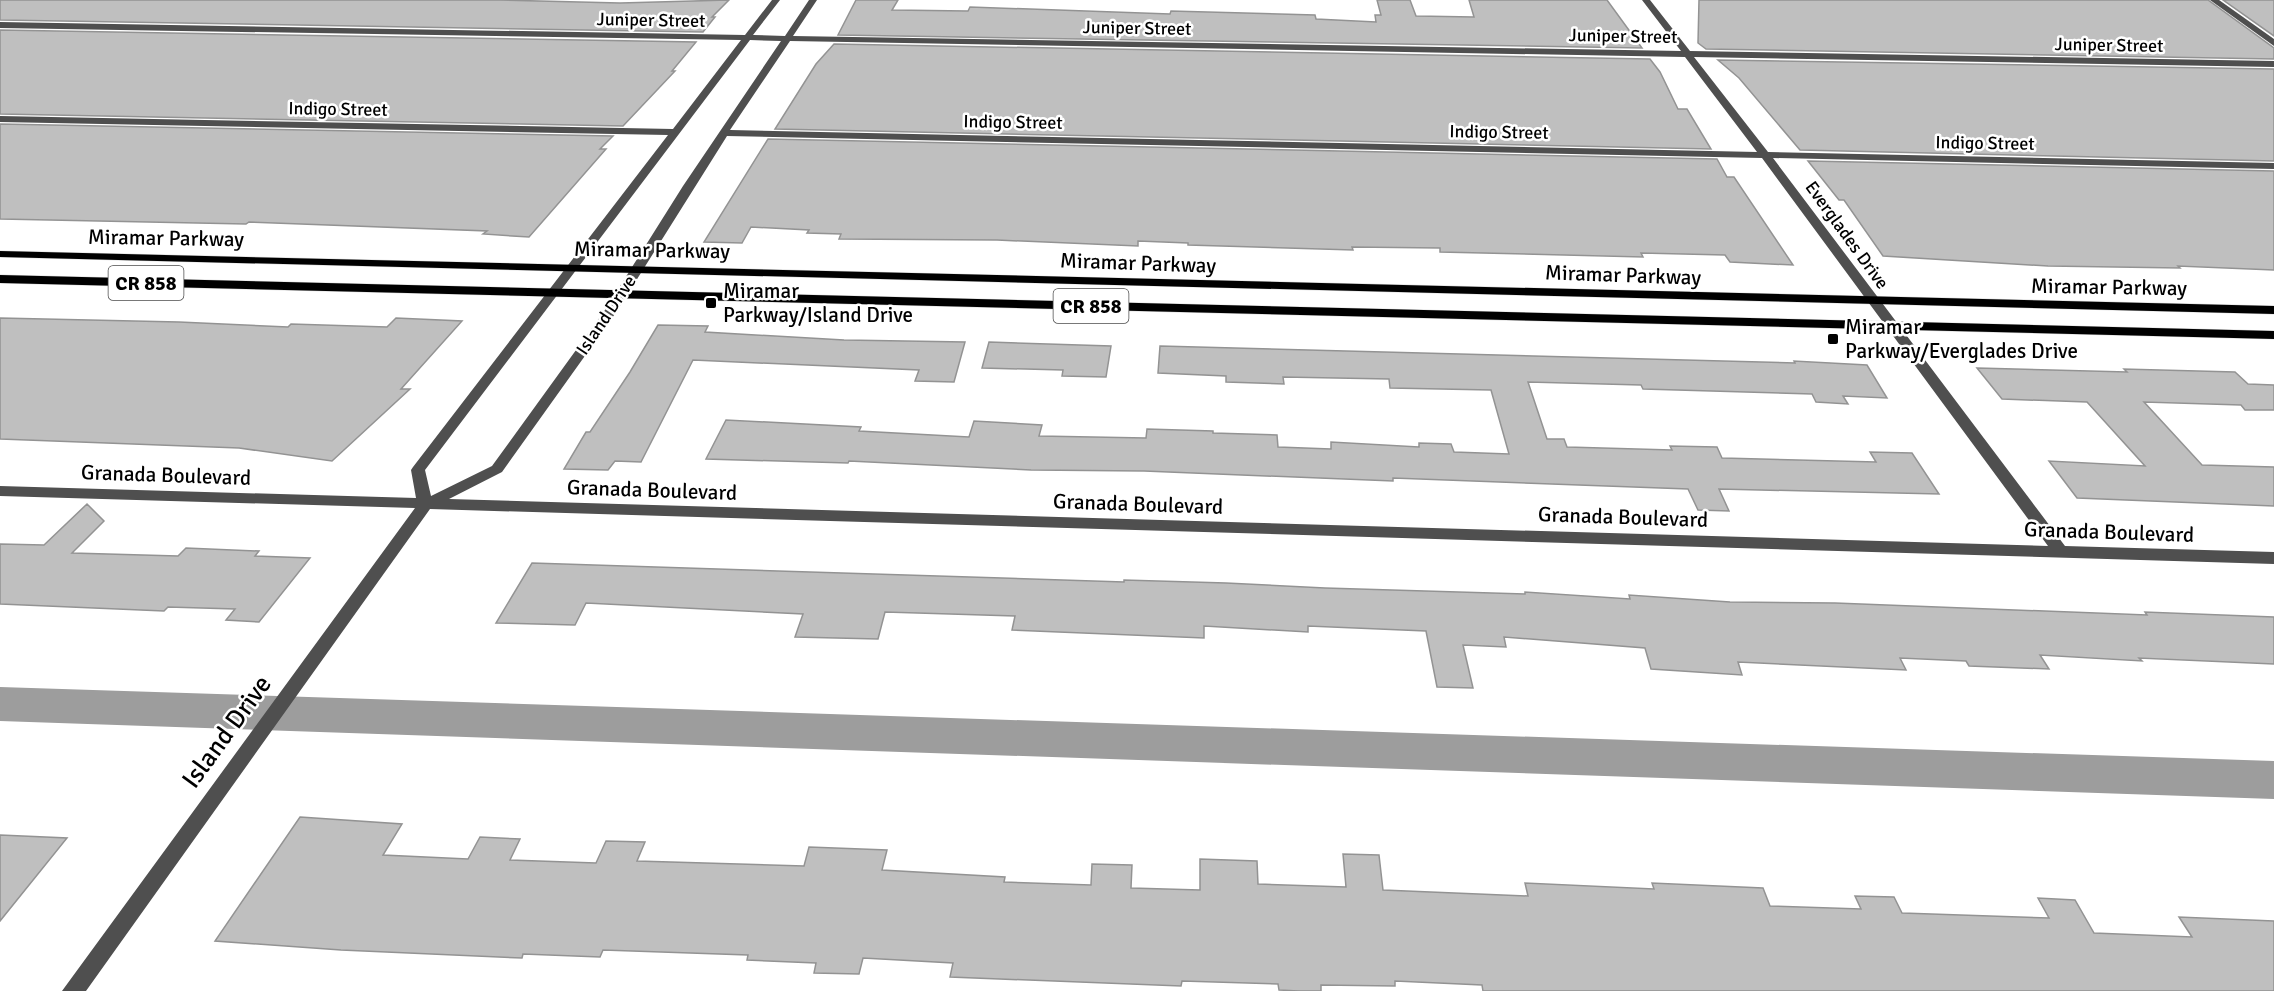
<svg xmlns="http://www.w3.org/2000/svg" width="2274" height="991" font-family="Signika,sans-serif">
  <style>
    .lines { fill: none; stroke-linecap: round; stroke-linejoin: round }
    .canal { fill: #9d9d9d; fill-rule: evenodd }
    .building { fill: #bfbfbf; stroke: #939393; stroke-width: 1.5 }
    .major-casing { stroke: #dbdbdb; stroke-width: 1 }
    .minor { fill: #4f4f4f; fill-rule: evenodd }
    .major { fill: #000; fill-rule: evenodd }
    .poi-dot { fill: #000; stroke: #fff; stroke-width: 2 }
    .labels { text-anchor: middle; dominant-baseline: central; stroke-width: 5; stroke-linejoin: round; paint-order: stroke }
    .far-street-label { font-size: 18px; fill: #000; stroke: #fff }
    .shield { fill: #fff; stroke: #4c4c4c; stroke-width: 1.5 }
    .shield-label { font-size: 20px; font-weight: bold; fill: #000 }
    .street-label { font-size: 21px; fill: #000; stroke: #fff }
    .poi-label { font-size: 21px; fill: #000; stroke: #fff; text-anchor: start }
    .near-street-label { font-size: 26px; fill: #000; stroke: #fff }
  </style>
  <rect width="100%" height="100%" fill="#fff"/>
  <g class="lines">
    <path class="canal" d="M0,687L2274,761V799L0,721Z"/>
  </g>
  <g class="building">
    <path d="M0,0H500L620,3L729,0L712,17H715L703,32L0,20Z"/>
    <path d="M856,0H898L892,10L968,11L970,7L1170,14L1171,11L1315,15L1316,19L1376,22L1375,15H1381L1377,0H1410L1416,16L1474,17L1469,0H1607L1642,48L838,35Z"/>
    <path d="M1699,0H2208L2274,48V59L1706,49L1698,43Z"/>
    <path d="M2223,0H2274V36Z"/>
    <path d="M0,30L696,42L672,71H675L623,126L0,114Z"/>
    <path d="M834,44L1650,59L1660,72L1678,109H1687L1711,149L775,129L816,64Z"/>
    <path d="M1718,60L2274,69V161L1800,150L1739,78Z"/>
    <path d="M0,124L613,136L600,149H606L529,237L483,234L487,231L249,222L246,224L0,219Z"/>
    <path d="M768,139L1717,159L1727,177H1734L1793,265L1730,262L1725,255L1641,253L1643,257L1440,252V248L1352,247L1353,250L1188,245V243L1138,241V246L997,240L839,239L841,234L807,233L809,230L751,227L742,243L704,242Z"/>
    <path d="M1808,161L2274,171V270L2178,266L2180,268L2048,266L1883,256L1844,200H1839Z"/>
    <path d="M0,318L179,322L288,327L291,324L387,327L396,318L462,321L401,389H410L332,461L239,448L0,439Z"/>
    <path d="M658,325L708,326L705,332L844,340L965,342L954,382L915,381L919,370L693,360L641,462L615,461L608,470L564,469L586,432H590L630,372Z"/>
    <path d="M989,342L1111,346L1106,377L1062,376L1063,370L982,368Z"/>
    <path d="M1160,346L1795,363L1794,361L1867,365L1887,398L1843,396L1848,404L1816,402L1812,394L1643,389L1641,385L1528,382L1547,439H1564L1567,447L1672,450L1670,446L1717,447L1722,458L1876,462L1870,452L1912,453L1939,494L1719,489L1729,511L1698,510L1688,489L1393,478V481L1144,471L1031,470L849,461L848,463L706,459L726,420L861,427L859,431L969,437L974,421L1042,425L1039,436L1146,438L1147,429L1213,431V433L1277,435L1278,447L1331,449V442L1419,447V443L1451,444L1454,452L1509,454L1491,390L1390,388L1389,379L1283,377L1284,384L1226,382V376L1158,373Z"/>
    <path d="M1977,368L2127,372L2124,369L2235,372L2248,384L2274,385V410H2245L2241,405L2144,402L2202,465L2274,467V506L2077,498L2049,461L2145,466L2087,402L2002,399Z"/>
    <path d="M87,504L104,521L72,553L178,556L186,548L259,551L255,556L310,558L259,622L226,620L235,609L168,607L164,611L0,604V544L44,545Z"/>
    <path d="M532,563L1124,582V580L1226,583L1325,588L1525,594V592L1630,599L1629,595L1730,602L1835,603L2147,615L2145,612L2274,617V664L2139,658L2142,661L2040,655L2049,669L1969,666L1966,661L1900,658L1906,670L1738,662L1742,675L1651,669L1645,648L1504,637L1506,647L1463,645L1473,688L1437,687L1426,631L1308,626V632L1204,626V638L1012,630L1015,616L885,612L878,639L795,637L803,614L586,603L575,625L496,623Z"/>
    <path d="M300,817L402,824L383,855L468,859L480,837L520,839L510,860L596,863L606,841L645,842L637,861L804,866L809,847L887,850L882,870L1005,877L1004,882L1091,885L1092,864L1132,865L1131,888L1200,890V859L1257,861L1258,884L1346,887L1343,854L1379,855L1383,890L1528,896L1525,883L1654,889L1652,883L1763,888L1770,906L1861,909L1855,896L1894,897L1902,913L2049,918L2038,898L2075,900L2094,933L2192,937L2179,917L2274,921V991H1483L1482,985L1395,981V986L1321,985V991H1299L1279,990L1278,984L1182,981L1181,986L950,977L953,963L863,958L859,974L814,973L816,963L747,960L748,955L603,950L600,957L523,954L522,958L341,950L215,941Z"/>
    <path d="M0,835L67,838L0,921Z"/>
  </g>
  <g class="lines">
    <g class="major-casing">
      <g id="major">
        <path d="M0,251L2274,306V314L0,257Z"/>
        <path d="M0,275L2274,331V339L0,283Z"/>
      </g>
    </g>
    <g class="minor">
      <path d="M772,0H780L753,35L785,36L809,0H817L793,36L1681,51L1642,0H1650L1690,51L2274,61V67L1694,57L1768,152L2274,163V169L1773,158L2065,546L2274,552V564L430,509L86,991H62L415,508L0,496V486L416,498L411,470L413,467L668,135L0,122V116L673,129L741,40L0,28V22L745,35ZM750,40L781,41L683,186L605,310L492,466L431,496L425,470ZM790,41L1685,57L1757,152L730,130ZM727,136L1762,158L2048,546L449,499L502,472L617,311Z"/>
      <path d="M2210,0H2219L2274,39V46Z"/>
    </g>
    <use href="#major" class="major"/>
  </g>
  <g class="poi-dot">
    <rect x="705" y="297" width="12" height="12" rx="3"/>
    <rect x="1827" y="333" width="12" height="12" rx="3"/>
  </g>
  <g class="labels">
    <g class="far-street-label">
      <text transform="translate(651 20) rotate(1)">Juniper Street</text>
      <text transform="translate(1137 28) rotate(1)">Juniper Street</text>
      <text transform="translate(1623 36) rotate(1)">Juniper Street</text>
      <text transform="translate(2109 45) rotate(1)">Juniper Street</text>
      <text transform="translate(338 109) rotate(1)">Indigo Street</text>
      <text transform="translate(1013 122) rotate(1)">Indigo Street</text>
      <text transform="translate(1499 132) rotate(1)">Indigo Street</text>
      <text transform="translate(1985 143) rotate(1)">Indigo Street</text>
      <text transform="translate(1847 235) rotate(54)">Everglades Drive</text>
      <text transform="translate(606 315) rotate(-56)">Island Drive</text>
    </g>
    <g class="shield">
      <rect x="108.5" y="266" width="75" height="34" rx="4.5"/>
      <rect x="1053.5" y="289" width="75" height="34" rx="4.5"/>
    </g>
    <g class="shield-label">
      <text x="146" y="283">CR 858</text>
      <text x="1091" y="306">CR 858</text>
    </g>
    <g class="street-label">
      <text transform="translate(166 238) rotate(1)">Miramar Parkway</text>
      <text transform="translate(652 250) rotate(1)">Miramar Parkway</text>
      <text transform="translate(1138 263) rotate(2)">Miramar Parkway</text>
      <text transform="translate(1623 275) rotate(2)">Miramar Parkway</text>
      <text transform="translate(2109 287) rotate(1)">Miramar Parkway</text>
      <text transform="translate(166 475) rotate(2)">Granada Boulevard</text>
      <text transform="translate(652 490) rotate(2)">Granada Boulevard</text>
      <text transform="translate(1138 504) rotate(2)">Granada Boulevard</text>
      <text transform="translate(1623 517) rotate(2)">Granada Boulevard</text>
      <text transform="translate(2109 532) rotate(2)">Granada Boulevard</text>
    </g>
    <g class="poi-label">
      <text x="723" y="291">Miramar<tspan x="723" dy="24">Parkway/Island Drive</tspan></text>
      <text x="1845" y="327">Miramar<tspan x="1845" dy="24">Parkway/Everglades Drive</tspan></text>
    </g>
    <g class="near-street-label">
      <text transform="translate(227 732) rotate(-54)">Island Drive</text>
    </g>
  </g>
</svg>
